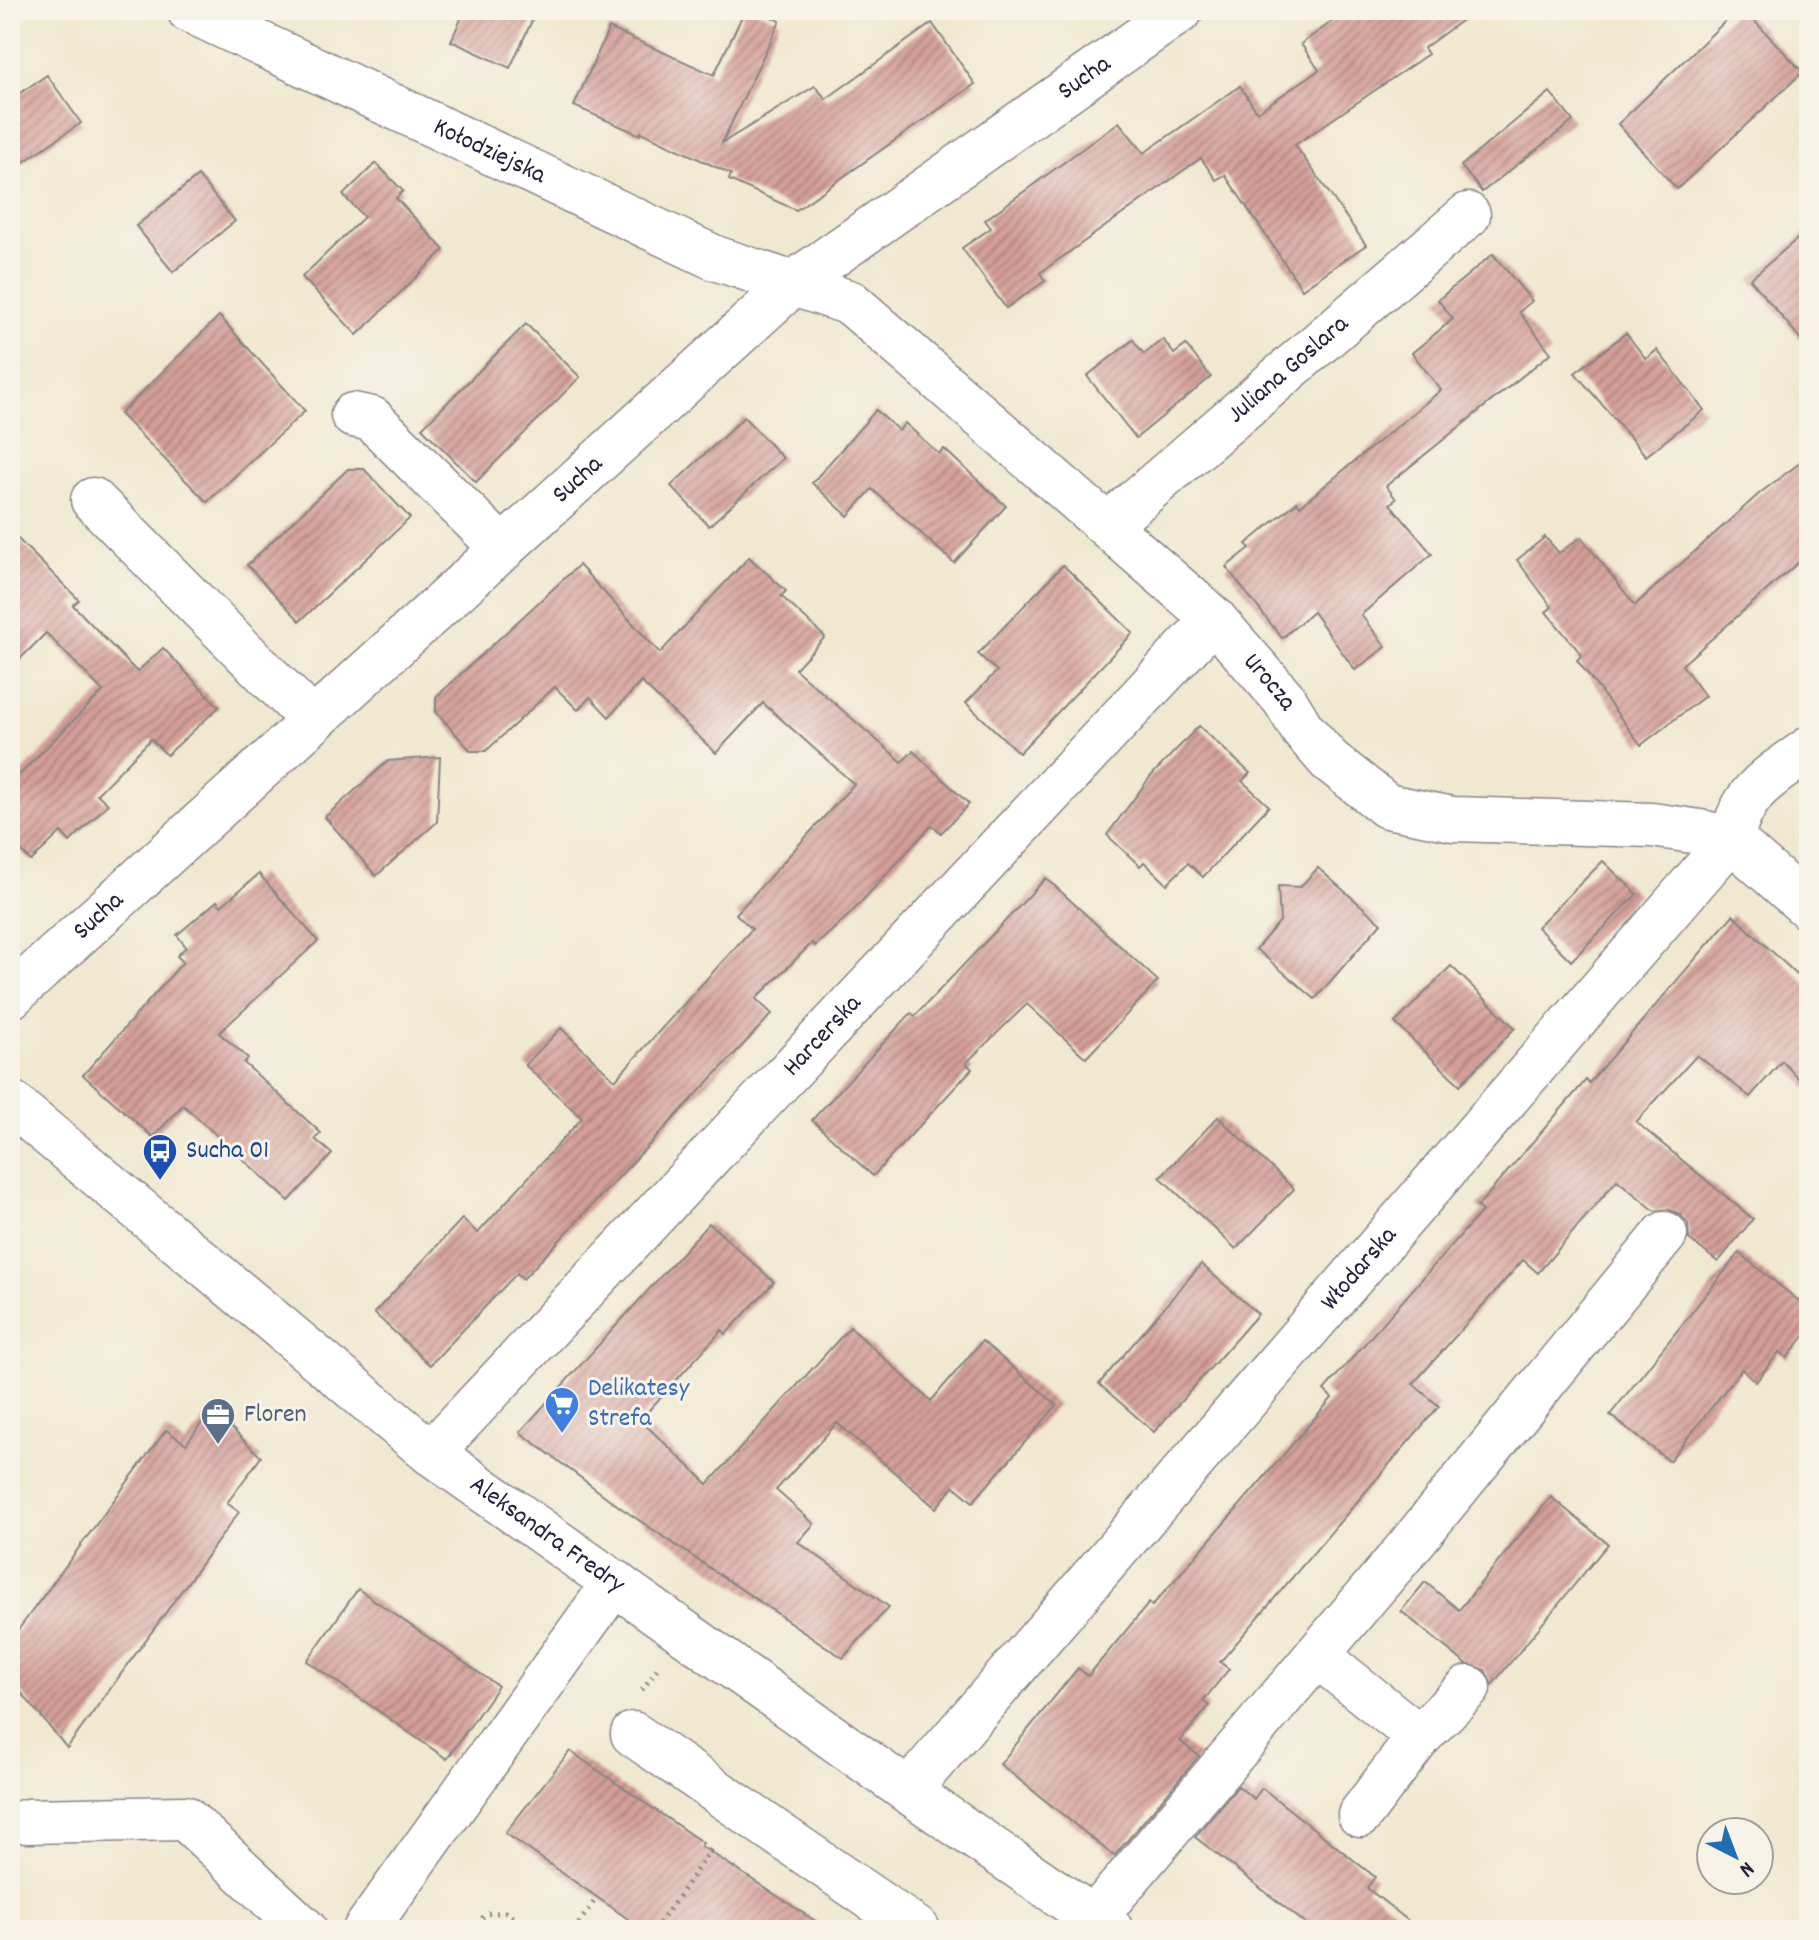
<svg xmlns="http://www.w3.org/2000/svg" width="1819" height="1940" font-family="Dekko,sans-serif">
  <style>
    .building { fill: url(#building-hatch) }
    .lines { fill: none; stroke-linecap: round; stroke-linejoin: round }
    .minor-casing { stroke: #898586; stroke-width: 47 }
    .path { stroke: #898586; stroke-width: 5; stroke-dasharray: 2 6; stroke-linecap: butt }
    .minor { stroke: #fff; stroke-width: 44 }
    .labels { text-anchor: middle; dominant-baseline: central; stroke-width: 6; stroke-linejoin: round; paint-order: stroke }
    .street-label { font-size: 26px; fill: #22223b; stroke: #f7f3e8 }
    .transit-label { font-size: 26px; fill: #164399; stroke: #f7f3e8; text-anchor: start }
    .shop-label { font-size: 26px; fill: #366cbe; stroke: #f7f3e8; text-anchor: start }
    .service-label { font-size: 26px; fill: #4e5e75; stroke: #f7f3e8; text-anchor: start }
  </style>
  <defs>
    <pattern id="building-hatch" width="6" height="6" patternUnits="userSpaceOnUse" patternTransform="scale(2)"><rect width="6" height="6" fill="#d49e98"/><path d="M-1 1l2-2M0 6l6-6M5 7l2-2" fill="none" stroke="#ac807d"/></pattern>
  </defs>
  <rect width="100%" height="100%" fill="#f7f3e8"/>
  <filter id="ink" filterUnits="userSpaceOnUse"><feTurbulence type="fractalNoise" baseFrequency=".0125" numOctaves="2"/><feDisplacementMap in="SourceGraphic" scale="16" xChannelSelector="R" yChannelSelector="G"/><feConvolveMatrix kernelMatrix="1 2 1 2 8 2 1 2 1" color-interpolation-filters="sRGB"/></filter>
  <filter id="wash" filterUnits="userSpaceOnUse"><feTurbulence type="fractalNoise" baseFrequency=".006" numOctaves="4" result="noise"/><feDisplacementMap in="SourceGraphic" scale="32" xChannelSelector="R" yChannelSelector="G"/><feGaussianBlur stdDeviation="1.8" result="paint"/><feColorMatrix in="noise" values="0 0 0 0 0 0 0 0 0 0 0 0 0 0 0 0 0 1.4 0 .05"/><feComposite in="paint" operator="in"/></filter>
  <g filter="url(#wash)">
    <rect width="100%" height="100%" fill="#f0e8d0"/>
    <g id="blocks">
      <g class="building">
        <path d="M465,10H537L510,68L451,41Z"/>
        <path d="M745,10H756L780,21L722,143L815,86L826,99L932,23L975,84L796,210L729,180L731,174L641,132L640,135L574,106L609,28L714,75Z"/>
        <path d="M1348,10H1476L1424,48L1428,54L1295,145L1366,245L1302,289L1225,175L1216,180L1201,158L1040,273L1045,281L1006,308L962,248L991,228L985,220L1119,122L1144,153L1240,86L1257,112L1319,70L1301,44Z"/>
        <path d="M1737,10H1744L1803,72L1677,189L1618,124Z"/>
        <path d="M47,75L81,123L10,171V100Z"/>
        <path d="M1550,92L1573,121L1482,192L1461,166Z"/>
        <path d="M376,163L403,191L396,198L444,250L357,335L302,277L364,217L343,195Z"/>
        <path d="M198,176L235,221L173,272L136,226Z"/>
        <path d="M1809,229V349L1750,279Z"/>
        <path d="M1493,254L1532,301L1519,312L1551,353L1386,486L1396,499L1390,504L1432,554L1361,615L1386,647L1355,670L1313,612L1282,638L1226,567L1250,548L1246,544L1297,502L1300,506L1441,390L1412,353L1453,319L1438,300Z"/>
        <path d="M219,316L305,411L207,502L120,414Z"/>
        <path d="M526,324L580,377L476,482L422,428Z"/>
        <path d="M1626,333L1646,359L1657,350L1704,410L1646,456L1575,373Z"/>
        <path d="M1163,339L1174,354L1186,345L1211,377L1136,438L1087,376L1133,340L1144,354Z"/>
        <path d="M876,410L899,431L905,423L939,454L944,449L1006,506L954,563L872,489L848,516L812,483Z"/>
        <path d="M744,417L783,458L709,526L671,486Z"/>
        <path d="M1809,456V553L1682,665L1705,696L1641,745L1577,660L1582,655L1546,612L1552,607L1517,560L1545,537L1559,553L1581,537L1635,605L1760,493Z"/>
        <path d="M348,469H364L410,518L300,621L247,565Z"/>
        <path d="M10,531L79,600L73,605L137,672L163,648L219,707L167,755L151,739L97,794L108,804L70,842L61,832L31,861L10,840V784L103,691L46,633L10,669Z"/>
        <path d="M749,557L786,591L781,596L825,637L795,669L902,762L913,751L969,804L941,833L932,825L850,914L815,946L812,943L756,999L772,1014L523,1279L517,1273L430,1365L374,1313L462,1219L478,1233L582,1118L525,1065L561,1028L615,1080L752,929L736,914L854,784L763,703L716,753L641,682L609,717L590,697L578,710L555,687L486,751H471L436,712V697L579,565L660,653Z"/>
        <path d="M1063,565L1133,633L1019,753L966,703L997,671L978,654Z"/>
        <path d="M1199,726L1250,773L1242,781L1269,806L1203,877L1188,863L1167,884L1144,862L1140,866L1107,835L1151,776Z"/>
        <path d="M440,757L437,822L376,876L325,817L388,761Z"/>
        <path d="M1603,861L1637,894L1571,961L1537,927Z"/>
        <path d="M1318,868L1381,923L1315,999L1256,949L1280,921L1278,886L1300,887Z"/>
        <path d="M259,874L318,941L219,1033L248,1058L244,1063L321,1133L315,1139L332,1154L289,1201L183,1105L153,1137L83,1075L183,962L177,956L186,947L177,935L217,901L221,906Z"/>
        <path d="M1046,878L1158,981L1086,1058L1027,1004L966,1063L972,1069L873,1176L812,1120L911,1013L915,1016Z"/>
        <path d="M1733,915L1809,986V1090L1782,1061L1750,1097L1697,1055L1636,1122L1753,1219L1718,1262L1689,1239L1688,1224L1680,1214L1668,1209L1655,1211L1617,1180L1538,1273L1523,1260L1413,1384L1439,1406L1220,1662L1229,1669L1203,1701L1209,1706L1180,1741L1199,1756L1114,1856L1000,1764L1078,1668L1088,1676L1149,1603L1152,1606L1261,1481L1332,1398L1324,1390L1482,1211L1477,1207L1586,1080L1589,1083Z"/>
        <path d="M1451,966L1515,1028L1460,1085L1395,1023Z"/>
        <path d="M1218,1117L1294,1189L1236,1249L1160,1177Z"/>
        <path d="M709,1223L774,1282L726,1334L722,1330L640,1420L708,1484L850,1327L931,1401L982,1341L1057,1405L973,1502L954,1486L936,1508L837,1423L776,1490L814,1524L798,1542L889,1607L843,1658L621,1508L520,1432Z"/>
        <path d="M1739,1253L1809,1309V1330L1787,1358L1779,1352L1756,1382L1742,1369L1669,1461L1610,1415Z"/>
        <path d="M1201,1264L1258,1314L1154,1432L1099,1384Z"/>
        <path d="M212,1409L261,1457L227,1503L239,1512L67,1748L10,1679V1641L166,1430L186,1444Z"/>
        <path d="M1551,1497L1608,1544L1492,1685L1485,1670L1466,1664L1401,1611L1425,1582L1459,1610Z"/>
        <path d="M358,1589L498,1686L447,1759L307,1661Z"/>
        <path d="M570,1751L703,1843L701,1846L829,1930H644L505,1833Z"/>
        <path d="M1238,1786L1254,1799L1262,1788L1375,1877L1367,1888L1420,1930H1314L1195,1837Z"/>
      </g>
    </g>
  </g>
  <g filter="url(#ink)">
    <use href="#blocks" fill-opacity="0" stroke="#898586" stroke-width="2"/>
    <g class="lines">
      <g class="minor-casing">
        <g id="minor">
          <path id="s1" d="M189,10L715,258L851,303L1214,619L1284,699L1302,729L1329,760L1387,806L1453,819L1652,825L1700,832L1731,839L1809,908"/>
          <path d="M353,415L372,419L503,549"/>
          <path d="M93,500L313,721"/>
          <path id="s2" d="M1108,525L1468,215"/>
          <path id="s3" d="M10,997L795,282L1181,10"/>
          <path id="s4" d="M10,1102L431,1453L908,1791L1111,1930"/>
          <path id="s5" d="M431,1453L1214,619"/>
          <path d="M1317,1655L1419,1737L1468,1688"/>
          <path d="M633,1734L918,1930"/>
          <path id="s6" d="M908,1791L1731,839C1745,787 1768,779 1809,749"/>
          <path d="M1360,1815L1419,1737"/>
          <path d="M27,1821L185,1818L305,1930"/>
          <path d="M1094,1918L1411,1544L1665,1234"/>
          <path d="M365,1930L615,1582"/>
        </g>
      </g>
      <g class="path">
        <path d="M642,1690L657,1669"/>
        <path d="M471,1930L486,1914L505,1912L532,1930"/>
        <path d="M574,1930L596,1899"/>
        <path d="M655,1930L714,1845"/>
      </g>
      <use href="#minor" class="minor"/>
    </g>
  </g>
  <defs>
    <g id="bus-pin" transform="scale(1.8)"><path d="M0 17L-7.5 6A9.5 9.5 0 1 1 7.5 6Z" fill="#1a4fb4" stroke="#f7f3e8"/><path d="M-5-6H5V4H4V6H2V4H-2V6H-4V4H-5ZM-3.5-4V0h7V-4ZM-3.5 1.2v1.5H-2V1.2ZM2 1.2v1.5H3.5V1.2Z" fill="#fff"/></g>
    <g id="supermarket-pin" transform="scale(1.8)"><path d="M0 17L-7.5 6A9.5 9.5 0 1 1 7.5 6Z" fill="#3f7fe0" stroke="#f7f3e8"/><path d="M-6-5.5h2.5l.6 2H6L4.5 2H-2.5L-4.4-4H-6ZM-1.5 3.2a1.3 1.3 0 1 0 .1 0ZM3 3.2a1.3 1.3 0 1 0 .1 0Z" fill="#fff"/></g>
    <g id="office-pin" transform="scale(1.8)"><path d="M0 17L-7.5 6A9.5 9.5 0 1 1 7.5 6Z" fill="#5c6f8a" stroke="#f7f3e8"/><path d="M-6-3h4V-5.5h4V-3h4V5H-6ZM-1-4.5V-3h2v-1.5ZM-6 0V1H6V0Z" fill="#fff"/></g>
  </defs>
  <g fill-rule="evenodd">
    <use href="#bus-pin" x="160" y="1151"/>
    <use href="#supermarket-pin" x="562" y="1404"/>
    <use href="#office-pin" x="218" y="1415"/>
  </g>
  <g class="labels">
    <g class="street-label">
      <text stroke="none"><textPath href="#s3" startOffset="1416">Sucha</textPath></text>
      <text stroke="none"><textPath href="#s1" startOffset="332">Kołodziejska</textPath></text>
      <text stroke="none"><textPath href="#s2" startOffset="238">Juliana Goslara</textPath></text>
      <text stroke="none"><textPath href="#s3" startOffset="768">Sucha</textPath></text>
      <text stroke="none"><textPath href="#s1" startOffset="1290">Urocza</textPath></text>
      <text stroke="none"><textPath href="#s3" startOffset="120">Sucha</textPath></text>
      <text stroke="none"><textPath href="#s5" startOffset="572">Harcerska</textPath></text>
      <text stroke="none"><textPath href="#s6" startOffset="690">Włodarska</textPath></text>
      <text stroke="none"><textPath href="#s4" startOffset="690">Aleksandra Fredry</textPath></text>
    </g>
    <g class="transit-label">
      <text x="186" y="1151">Sucha 01</text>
    </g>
    <g class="shop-label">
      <text x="588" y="1389">Delikatesy<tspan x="588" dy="30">Strefa</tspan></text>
    </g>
    <g class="service-label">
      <text x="244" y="1415">Floren</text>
    </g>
  </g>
  <rect width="1819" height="1940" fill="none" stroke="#f7f3e8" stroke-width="40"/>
  <g transform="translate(1735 1856) rotate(138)"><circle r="38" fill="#f7f3e8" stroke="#a29fa3" stroke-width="2"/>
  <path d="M0-6L14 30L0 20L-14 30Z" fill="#1f6fb2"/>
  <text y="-12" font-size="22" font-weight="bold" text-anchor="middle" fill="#22223b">N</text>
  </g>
</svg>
